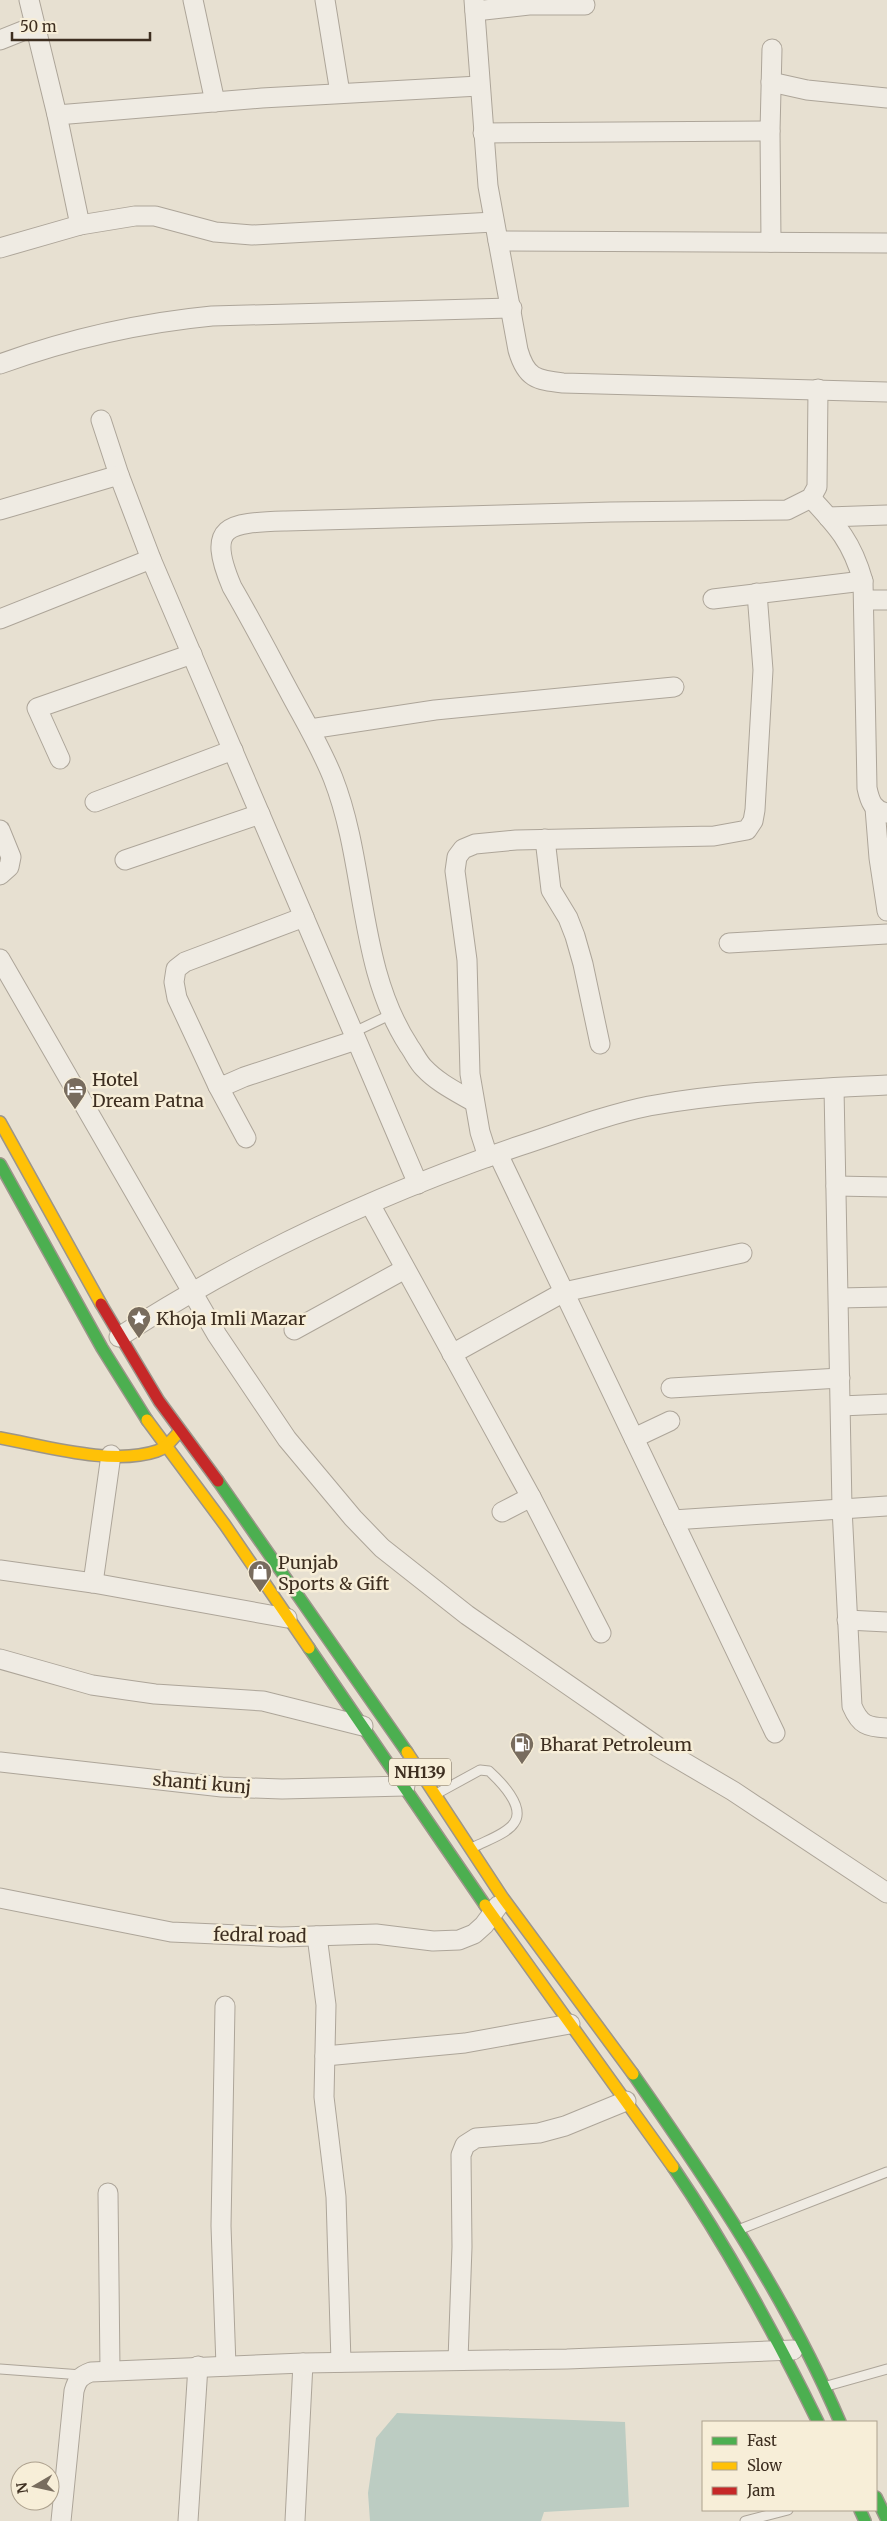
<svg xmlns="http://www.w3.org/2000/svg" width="887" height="2521" font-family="Merriweather,serif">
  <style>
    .water { fill: #bcccc2 }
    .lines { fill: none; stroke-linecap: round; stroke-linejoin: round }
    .lane-casing { stroke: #ada599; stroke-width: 11 }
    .street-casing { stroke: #ada599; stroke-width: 21 }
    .fast-casing { stroke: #9c958a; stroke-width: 14 }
    .slow-casing { stroke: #9c958a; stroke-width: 14 }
    .jam-casing { stroke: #9c958a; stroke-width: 14 }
    .lane { stroke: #efebe3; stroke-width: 9 }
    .street { stroke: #efebe3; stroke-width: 19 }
    .fast { stroke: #4caf50; stroke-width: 11 }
    .slow { stroke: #ffc107; stroke-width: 11 }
    .jam { stroke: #c62828; stroke-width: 11 }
    .labels { text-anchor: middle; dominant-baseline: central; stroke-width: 5; stroke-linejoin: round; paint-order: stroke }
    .shield { fill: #f7eed8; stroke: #756857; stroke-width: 1 }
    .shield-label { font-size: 16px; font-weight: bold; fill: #3d2e20 }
    .poi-label { font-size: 18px; fill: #3d2e20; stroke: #f7eed8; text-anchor: start }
    .street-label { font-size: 18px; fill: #3d2e20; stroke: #f7eed8 }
  </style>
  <rect width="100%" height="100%" fill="#e7e0d1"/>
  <path class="water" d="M397,2413L625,2422L629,2507L544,2512L541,2521H370L368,2493L376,2438Z"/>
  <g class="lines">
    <g class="lane-casing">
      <g id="lane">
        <path d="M354,1032L392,1014"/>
        <path d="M438,1793L480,1770L489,1771C500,1781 526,1807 514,1823C507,1834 485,1841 474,1847"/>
        <path d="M738,2230L887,2172"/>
        <path d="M0,2369L82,2375"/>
        <path d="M827,2386L887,2369"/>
        <path d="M745,2521L788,2510"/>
      </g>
    </g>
    <g class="street-casing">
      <g id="street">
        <path d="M29,0L57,115L80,225"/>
        <path d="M193,0L215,102"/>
        <path d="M325,0L340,93"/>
        <path d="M474,0L488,186L518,350C526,378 536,380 563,383L887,392"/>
        <path d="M475,11L529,5H585"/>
        <path d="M0,40L35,26"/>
        <path d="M771,82L807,90L887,98"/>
        <path d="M57,115L262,98L479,86"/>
        <path d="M483,133L770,131"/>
        <path d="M498,241L887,243"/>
        <path d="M771,242L770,131L772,49"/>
        <path d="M0,248L80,225L135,216H155L215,232L252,235L494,222"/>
        <path d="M0,364C69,339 139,323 212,316L512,308"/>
        <path d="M101,420L119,475L151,559L418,1184"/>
        <path d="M811,498C838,527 852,542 863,581L867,788C870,802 873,810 887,813"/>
        <path d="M0,510L119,475"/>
        <path d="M828,517L887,515"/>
        <path d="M713,599L863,581"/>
        <path d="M864,600H887"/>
        <path d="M0,619L151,559"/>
        <path d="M310,729L435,710L674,687"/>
        <path d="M60,759L37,708L192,654"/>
        <path d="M95,802L233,750"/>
        <path d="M875,808L879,858L887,911"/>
        <path d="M0,830L11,857L9,867L0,875"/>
        <path d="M545,839L551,890L568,918L575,936L583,964L600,1044"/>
        <path d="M125,860L260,814"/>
        <path d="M304,917L185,962L176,969L174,982L177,998L218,1086L228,1084L244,1077L356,1040"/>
        <path d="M729,943L887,934"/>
        <path d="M0,959L217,1335L287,1439L353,1518L382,1548L467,1615L658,1747L733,1791L887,1893"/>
        <path d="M218,1086L246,1138"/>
        <path d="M834,1088L842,1508L852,1706C860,1725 867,1727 887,1728"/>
        <path d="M474,1102C457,1092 438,1083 424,1068C418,1062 414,1053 409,1046C357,966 367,865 333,778C322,750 306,723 292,697C272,660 253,623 232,587C205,523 229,523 286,521L610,512L787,510L811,498L817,487L818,389"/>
        <path d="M498,1154L775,1733"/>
        <path d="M488,1157L480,1132L470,1074L467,960L455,871L457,857L463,849L475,844L516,840L714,836L747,830L753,821L755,810L763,670L757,593"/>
        <path d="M836,1186L887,1187"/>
        <path d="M370,1204L531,1497L601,1633"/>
        <path d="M839,1298L887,1297"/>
        <path d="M294,1330L405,1269"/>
        <path d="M119,1337C244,1256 378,1194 519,1146C562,1132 605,1115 649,1106C727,1092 808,1089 887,1085"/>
        <path d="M452,1354L564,1292L742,1253"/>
        <path d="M671,1388L840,1378"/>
        <path d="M841,1406L887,1404"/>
        <path d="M634,1438L670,1421"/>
        <path d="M502,1512L531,1497"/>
        <path d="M673,1520L887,1506"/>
        <path d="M0,1570L93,1583L287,1618"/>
        <path d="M93,1583L111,1455"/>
        <path d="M847,1620L887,1622"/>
        <path d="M0,1659L92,1685L155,1694L263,1701L363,1726"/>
        <path d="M0,1762L222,1787L282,1789L405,1786"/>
        <path d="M0,1898L171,1932L281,1937L376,1934L433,1941L459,1940L474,1934L484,1925L498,1906"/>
        <path d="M317,1936L326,2005L324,2097L336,2197L341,2362"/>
        <path d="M225,2006L221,2226L226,2366"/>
        <path d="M325,2056L465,2043L570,2024"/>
        <path d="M108,2193L110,2369"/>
        <path d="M458,2360L462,2247L461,2155L465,2145L476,2138L539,2133L565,2126L626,2101"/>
        <path d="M61,2521L74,2391C77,2380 80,2376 91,2372L303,2363L567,2359L793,2350"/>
        <path d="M188,2521L198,2366"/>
        <path d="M295,2521L303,2363"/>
      </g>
    </g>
    <g class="fast-casing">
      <g id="fast">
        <path d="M0,1164L102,1348L147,1420"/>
        <path d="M218,1481L407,1752"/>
        <path d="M309,1648L485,1905"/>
        <path d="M633,2074C710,2184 787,2298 840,2422"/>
        <path d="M673,2167C728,2248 775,2334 818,2422"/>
        <path d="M876,2497L887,2520"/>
        <path d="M860,2510L865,2521"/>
      </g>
    </g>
    <g class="slow-casing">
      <g id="slow">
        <path d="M0,1122L101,1304"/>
        <path d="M147,1420L225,1525L309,1648"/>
        <path d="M0,1438C45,1446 113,1466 157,1451C167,1448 173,1438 180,1431"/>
        <path d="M407,1752L503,1898L633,2074"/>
        <path d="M485,1905L673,2167"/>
      </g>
    </g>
    <g class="jam-casing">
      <path id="jam" d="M101,1304L159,1401L218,1481"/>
    </g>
    <use href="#lane" class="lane"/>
    <use href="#street" class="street"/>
    <use href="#fast" class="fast"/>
    <use href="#slow" class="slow"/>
    <use href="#jam" class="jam"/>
  </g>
  <defs>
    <g id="hotel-pin" transform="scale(1.25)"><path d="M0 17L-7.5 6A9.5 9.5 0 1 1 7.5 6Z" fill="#786c5e" stroke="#f7eed8"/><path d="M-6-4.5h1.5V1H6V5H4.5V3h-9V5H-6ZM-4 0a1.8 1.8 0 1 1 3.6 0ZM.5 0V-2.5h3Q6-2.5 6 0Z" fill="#fff"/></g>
    <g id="sight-pin" transform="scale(1.25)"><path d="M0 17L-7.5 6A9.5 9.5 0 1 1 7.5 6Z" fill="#786c5e" stroke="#f7eed8"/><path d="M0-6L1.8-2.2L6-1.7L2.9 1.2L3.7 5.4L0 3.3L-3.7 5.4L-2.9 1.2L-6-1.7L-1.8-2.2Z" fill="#fff"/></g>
    <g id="shop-pin" transform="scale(1.25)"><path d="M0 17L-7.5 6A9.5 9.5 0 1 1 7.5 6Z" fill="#786c5e" stroke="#f7eed8"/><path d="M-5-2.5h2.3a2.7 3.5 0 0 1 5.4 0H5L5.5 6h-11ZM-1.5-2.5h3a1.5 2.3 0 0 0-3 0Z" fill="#fff"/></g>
    <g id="fuel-pin" transform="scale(1.25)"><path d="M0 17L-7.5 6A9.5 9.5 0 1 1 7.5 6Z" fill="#786c5e" stroke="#f7eed8"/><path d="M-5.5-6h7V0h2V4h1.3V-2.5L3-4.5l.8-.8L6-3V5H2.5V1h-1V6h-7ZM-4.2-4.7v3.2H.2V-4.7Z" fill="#fff"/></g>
  </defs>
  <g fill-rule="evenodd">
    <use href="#hotel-pin" x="75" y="1089"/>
    <use href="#sight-pin" x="139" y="1318"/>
    <use href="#shop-pin" x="260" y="1572"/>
    <use href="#fuel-pin" x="522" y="1744"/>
  </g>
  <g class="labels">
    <rect class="shield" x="389" y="1758.5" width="62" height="27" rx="4"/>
    <g class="shield-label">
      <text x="420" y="1772">NH139</text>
    </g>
    <g class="poi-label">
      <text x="92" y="1079">Hotel<tspan x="92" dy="21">Dream Patna</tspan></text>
      <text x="156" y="1318">Khoja Imli Mazar</text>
      <text x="278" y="1562">Punjab<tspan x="278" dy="21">Sports &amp; Gift</tspan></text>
      <text x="540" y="1744">Bharat Petroleum</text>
    </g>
    <g class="street-label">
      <text transform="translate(202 1783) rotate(5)">shanti kunj</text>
      <text transform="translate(260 1935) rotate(1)">fedral road</text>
    </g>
  </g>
  <rect x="702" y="2421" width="175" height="90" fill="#f7eed8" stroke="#ada18e"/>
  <rect x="712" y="2437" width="25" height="8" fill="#4caf50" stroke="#ada18e"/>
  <text x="747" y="2446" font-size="15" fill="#3d2e20">Fast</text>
  <rect x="712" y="2462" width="25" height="8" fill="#ffc107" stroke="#ada18e"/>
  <text x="747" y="2471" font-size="15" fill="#3d2e20">Slow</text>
  <rect x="712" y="2487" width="25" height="8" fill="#c62828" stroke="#ada18e"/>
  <text x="747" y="2496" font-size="15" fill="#3d2e20">Jam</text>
  <g transform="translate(35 2486) rotate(261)"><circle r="24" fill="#f7eed8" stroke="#ada18e"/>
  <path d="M0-4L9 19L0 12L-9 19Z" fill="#786c5e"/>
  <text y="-8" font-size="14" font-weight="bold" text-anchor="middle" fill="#3d2e20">N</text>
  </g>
  <path d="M12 32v8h138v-8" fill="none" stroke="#3d2e20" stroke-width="2.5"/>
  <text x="20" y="32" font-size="15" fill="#3d2e20" stroke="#f7eed8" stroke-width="4" paint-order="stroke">50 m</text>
</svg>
